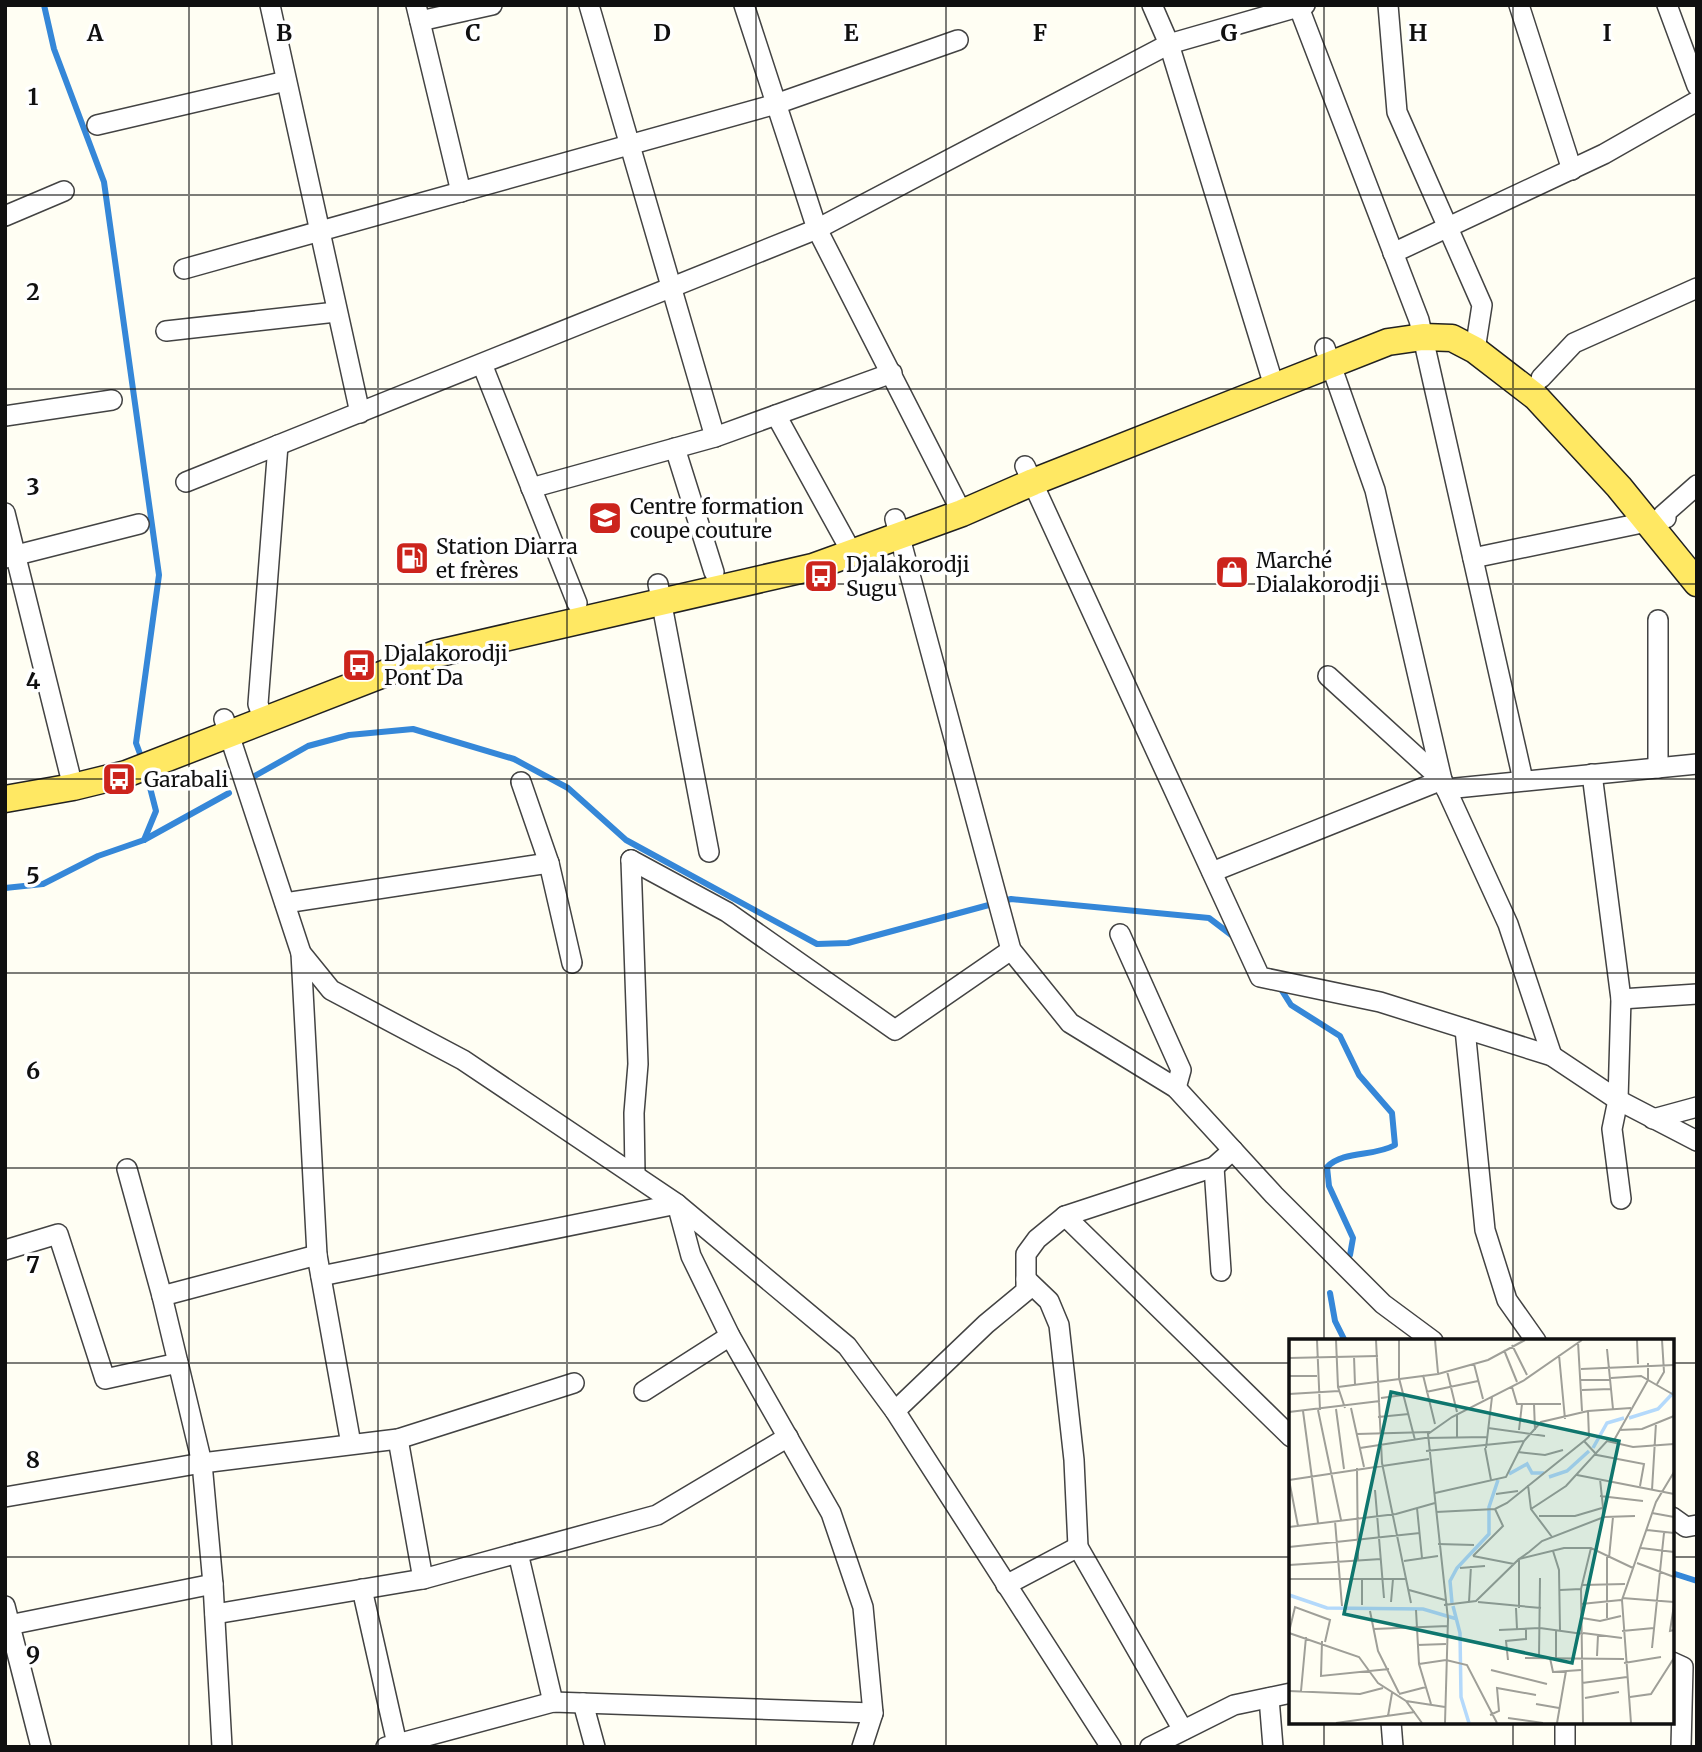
<svg xmlns="http://www.w3.org/2000/svg" width="1702" height="1752" font-family="Merriweather,serif">
  <style>
    .lines { fill: none; stroke-linecap: round; stroke-linejoin: round }
    .stream { stroke: #3587d8; stroke-width: 6 }
    .minor-casing { stroke: #434343; stroke-width: 22 }
    .major-casing { stroke: #212121; stroke-width: 29 }
    .minor { stroke: #fff; stroke-width: 19 }
    .major { stroke: #ffe863; stroke-width: 26 }
    .grid { fill: none; stroke: #101010; stroke-width: 2; stroke-opacity: 0.55 }
    .labels { text-anchor: middle; dominant-baseline: central; stroke-width: 7; stroke-linejoin: round; paint-order: stroke }
    .poi-label { font-size: 21px; fill: #101010; stroke: #fff; text-anchor: start }
    .inset-river { fill: none; stroke: #b4d9fb; stroke-width: 3.5 }
    .inset-road { fill: none; stroke: #9f9f98; stroke-width: 2 }
    .view { fill: #0f766e; fill-opacity: 0.15; stroke: #0f766e; stroke-width: 3.5 }
    .inset-edge { fill: none; stroke: #101010; stroke-width: 3.5 }
    .grid-label { font-size: 23px; text-anchor: middle; font-weight: bold; fill: #101010; stroke: #fff; stroke-width: 7; stroke-linejoin: round; paint-order: stroke }
  </style>
  <rect width="100%" height="100%" fill="#fffef3"/>
  <g class="lines">
    <g class="stream">
      <path d="M44,5L54,49L104,182L159,575L136,743L143,762"/>
      <path d="M253,777L308,746L349,735L413,729L514,759L568,788L626,840L817,944L848,943L1011,899L1209,918L1234,937"/>
      <path d="M144,840L156,811L146,772"/>
      <path d="M5,888L43,884L98,856L144,840L229,793"/>
      <path d="M1279,986L1291,1005L1340,1036L1359,1075L1392,1113L1395,1145C1374,1157 1344,1150 1327,1167L1329,1186L1353,1238L1350,1255"/>
      <path d="M1330,1293L1335,1321L1345,1341"/>
      <path d="M1672,1573L1697,1581"/>
    </g>
    <g class="minor-casing">
      <g id="minor">
        <path d="M270,5L360,413"/>
        <path d="M416,5L461,192"/>
        <path d="M589,5L715,437"/>
        <path d="M744,5L817,229L962,513"/>
        <path d="M1152,5L1169,44L1274,386"/>
        <path d="M1298,5L1419,320L1523,780"/>
        <path d="M1388,5L1397,112L1482,305L1475,350"/>
        <path d="M1519,5L1572,170"/>
        <path d="M1667,5L1697,86"/>
        <path d="M420,21L492,5"/>
        <path d="M97,125L286,81"/>
        <path d="M5,216L64,191"/>
        <path d="M1393,253L1604,154L1697,101"/>
        <path d="M184,269L776,104L958,40"/>
        <path d="M166,331L336,312"/>
        <path d="M1325,348L1375,490L1442,780L1508,924L1552,1056"/>
        <path d="M482,364L577,603"/>
        <path d="M1541,378L1574,343L1697,288"/>
        <path d="M776,415L852,553"/>
        <path d="M5,416L112,400"/>
        <path d="M675,448L714,572"/>
        <path d="M1025,466L1260,977L1380,1002L1552,1056L1618,1100L1697,1141"/>
        <path d="M186,482L817,229L1169,44L1305,5"/>
        <path d="M531,488L715,437L892,373"/>
        <path d="M5,513L73,787"/>
        <path d="M1663,515L1697,485"/>
        <path d="M895,519L1011,950L1070,1023L1176,1088L1274,1195L1383,1304L1433,1341"/>
        <path d="M5,558L139,524"/>
        <path d="M1473,558L1666,518"/>
        <path d="M658,584L709,852"/>
        <path d="M1328,676L1442,780"/>
        <path d="M224,719L301,953L331,990L463,1060L677,1204L691,1256L730,1336L831,1513L863,1607L873,1713L862,1747"/>
        <path d="M264,721L258,704L278,445"/>
        <path d="M1658,768V620"/>
        <path d="M1592,774L1621,999L1618,1100L1612,1129L1621,1199"/>
        <path d="M521,782L549,863L572,963"/>
        <path d="M1446,789L1697,764"/>
        <path d="M631,860L727,912L895,1030L1011,950"/>
        <path d="M631,860L638,1064L634,1113L635,1174"/>
        <path d="M1212,872L1442,780"/>
        <path d="M285,903L549,863"/>
        <path d="M1120,934L1181,1070L1176,1088"/>
        <path d="M301,953L317,1255L351,1444"/>
        <path d="M1621,999L1697,994"/>
        <path d="M1465,1029L1485,1230L1507,1300L1536,1341"/>
        <path d="M1653,1119L1697,1107"/>
        <path d="M1214,1167L1221,1271"/>
        <path d="M127,1169L162,1296L202,1463L213,1584L222,1747"/>
        <path d="M1065,1216L1291,1437"/>
        <path d="M5,1250L58,1234L105,1379L178,1363"/>
        <path d="M321,1276L677,1204L847,1346L895,1411L1111,1747"/>
        <path d="M1026,1279L1049,1301L1059,1325L1074,1460L1078,1547L1183,1730"/>
        <path d="M162,1296L317,1255"/>
        <path d="M644,1391L730,1336"/>
        <path d="M895,1411L986,1324L1026,1291V1254L1037,1239L1065,1216L1214,1167L1233,1150"/>
        <path d="M398,1439L423,1579"/>
        <path d="M5,1497L202,1463L398,1439L574,1383"/>
        <path d="M1672,1517L1686,1527L1697,1525"/>
        <path d="M518,1553L553,1702"/>
        <path d="M1006,1585L1078,1547"/>
        <path d="M362,1589L397,1744"/>
        <path d="M5,1606L41,1747"/>
        <path d="M215,1614L423,1579L657,1515L788,1437"/>
        <path d="M9,1625L213,1584"/>
        <path d="M1672,1662L1683,1667L1681,1747"/>
        <path d="M1269,1698L1273,1747"/>
        <path d="M583,1703L595,1747"/>
        <path d="M1391,1722L1393,1747"/>
        <path d="M1565,1722V1747"/>
        <path d="M386,1747L553,1702L873,1713"/>
        <path d="M1150,1747L1234,1705L1291,1693"/>
      </g>
    </g>
    <g class="major-casing">
      <path id="major" d="M5,799L73,787L126,774L435,654L813,567L962,513L1033,482L1388,342L1423,337L1452,338L1475,350L1536,397L1619,487L1697,583"/>
    </g>
    <use href="#minor" class="minor"/>
    <use href="#major" class="major"/>
  </g>
  <path class="grid" d="M189,5V1747M378,5V1747M567,5V1747M756,5V1747M946,5V1747M1135,5V1747M1324,5V1341M1513,5V1341M5,195H1697M5,389H1697M5,584H1697M5,779H1697M5,973H1697M5,1168H1697M5,1363H1291M1672,1363H1697M5,1557H1291M1672,1557H1697M1324,1722V1747M1513,1722V1747"/>
  <defs>
    <g id="school-square" transform="scale(1.75)"><rect x="-9" y="-9" width="18" height="18" rx="4" fill="#cc241c" stroke="#fff"/><path d="M0-5L7-2L0 1L-7-2ZM-4 1L0 2.5L4 1V4Q0 6-4 4Z" fill="#fff"/></g>
    <g id="fuel-square" transform="scale(1.75)"><rect x="-9" y="-9" width="18" height="18" rx="4" fill="#cc241c" stroke="#fff"/><path d="M-5.5-6h7V0h2V4h1.3V-2.5L3-4.5l.8-.8L6-3V5H2.5V1h-1V6h-7ZM-4.2-4.7v3.2H.2V-4.7Z" fill="#fff"/></g>
    <g id="shop-square" transform="scale(1.75)"><rect x="-9" y="-9" width="18" height="18" rx="4" fill="#cc241c" stroke="#fff"/><path d="M-5-2.5h2.3a2.7 3.5 0 0 1 5.4 0H5L5.5 6h-11ZM-1.5-2.5h3a1.5 2.3 0 0 0-3 0Z" fill="#fff"/></g>
    <g id="bus-square" transform="scale(1.75)"><rect x="-9" y="-9" width="18" height="18" rx="4" fill="#cc241c" stroke="#fff"/><path d="M-5-6H5V4H4V6H2V4H-2V6H-4V4H-5ZM-3.5-4V0h7V-4ZM-3.5 1.2v1.5H-2V1.2ZM2 1.2v1.5H3.5V1.2Z" fill="#fff"/></g>
  </defs>
  <g fill-rule="evenodd">
    <use href="#school-square" x="605" y="518"/>
    <use href="#fuel-square" x="412" y="558"/>
    <use href="#shop-square" x="1232" y="572"/>
    <use href="#bus-square" x="821" y="576"/>
    <use href="#bus-square" x="359" y="665"/>
    <use href="#bus-square" x="119" y="779"/>
  </g>
  <g class="labels">
    <g class="poi-label">
      <text x="630" y="506">Centre formation<tspan x="630" dy="24">coupe couture</tspan></text>
      <text x="436" y="546">Station Diarra<tspan x="436" dy="24">et frères</tspan></text>
      <text x="1256" y="560">Marché<tspan x="1256" dy="24">Dialakorodji</tspan></text>
      <text x="846" y="564">Djalakorodji<tspan x="846" dy="24">Sugu</tspan></text>
      <text x="384" y="653">Djalakorodji<tspan x="384" dy="24">Pont Da</tspan></text>
      <text x="144" y="779">Garabali</text>
    </g>
  </g>
  <g transform="translate(1289 1339)">
    <rect width="385" height="385" fill="#fffef3"/>
    <path class="inset-river" d="M340,79L369,70L385,53M304,109L318,84L335,79M220,135L238,125L243,134H255M260,138L278,132L300,112M0,256L38,269L134,270L168,280M163,264L161,242L168,229L200,195V168L209,141M164,267L171,294L172,358L180,384"/>
    <path class="inset-road" d="M28,1L31,71M47,1L49,48L56,69M87,1L93,124L122,264M110,1V39L126,101M146,1L149,34M348,1L349,25M289,3L293,72M223,6L238,36M318,10L324,70M215,11L228,43M270,16L276,80M65,17L66,46M0,19L89,17M185,25L194,60M292,30L385,26M158,32L168,73M134,36L146,85M0,37H28M322,39L352,37L385,56M292,41H322M368,45L375,33L373,1M49,48L149,35L199,21L236,1M223,48L228,65H272M293,51L322,50M137,53L189,42M0,55L50,52M92,59L114,56M245,65L246,91M62,69L75,128M47,70L55,130M29,71L52,181M14,72L29,184M0,73L91,62M89,78L120,75M199,89L256,97M230,91L233,65M330,91L353,90L385,77M68,95L141,93M168,99V76M295,102L308,116L355,125L351,147M324,103L359,41V24M71,109L136,99L198,98M196,109L202,141M197,109L203,58M137,112L235,102M229,113L256,116L274,111M68,129L69,221M288,136L385,155M311,140L315,178M0,141L140,120M0,141L9,187M239,146L242,170L263,198M86,151L95,259M363,151L367,84M146,154L217,138L235,102L252,83L299,72L342,69M207,155L229,152M311,157L354,162M128,169L133,219M242,170L277,147L318,102L344,108L385,105M147,173L206,170L218,164L300,98L299,72M363,174L385,178M250,177H286L313,169M46,182L53,267M0,188L107,175L146,164M358,191L385,194M149,205L185,206M0,208L131,194M352,209L385,213M264,212L270,231L271,292M385,213V156M184,217L214,187L206,170M184,217L225,225M320,219L324,178M115,222L149,217M348,224L385,238M0,226L92,220M171,229L196,227M0,240H118M73,240V266M293,246L336,245M120,251L156,261M271,251L292,250M333,259L385,263M102,263L104,240M180,263L182,227M189,263L252,269M292,265L332,261M155,266L187,262L230,220L275,209H302L344,229M385,266L381,292L385,291M227,269L228,290M230,269V220L240,213L253,202L315,178L346,177M127,271L130,325L142,365M81,272L89,312L110,354M293,279L311,282L332,277M318,279V218M85,290L159,287M210,291L251,289L294,295M333,292L365,289M0,293L6,268L41,281L36,303M0,294L70,318L89,344L117,362L133,384M294,294L333,299M33,302L32,337L100,330M128,306L157,305M363,309L375,194M308,317L309,296M236,319L335,320M250,319L251,239M261,319L264,333L292,331M267,319V291M219,321L217,302L237,300V290M335,324L372,318M130,325L157,321L178,326L208,384M202,331L258,345M293,344L338,338M0,352L71,355L94,349M12,352L17,298M110,355L137,348M341,358L362,355L385,319M296,359L330,353M117,362L156,368M247,365L270,369M201,376L210,372L208,349L247,356M99,377L103,354M219,379L254,384M47,384L126,373M156,384L159,280L139,95L163,78L234,42L293,1M268,384L277,332M294,384L292,250L302,209M342,384L333,261L367,163L385,133"/>
    <path class="view" d="M102,53L330,102L283,324L55,275Z"/>
    <rect width="385" height="385" class="inset-edge"/>
  </g>
  <g class="grid-label">
    <text x="95" y="41">A</text>
    <text x="284" y="41">B</text>
    <text x="473" y="41">C</text>
    <text x="662" y="41">D</text>
    <text x="851" y="41">E</text>
    <text x="1040" y="41">F</text>
    <text x="1229" y="41">G</text>
    <text x="1418" y="41">H</text>
    <text x="1607" y="41">I</text>
    <text x="33" y="105">1</text>
    <text x="33" y="300">2</text>
    <text x="33" y="495">3</text>
    <text x="33" y="689">4</text>
    <text x="33" y="884">5</text>
    <text x="33" y="1079">6</text>
    <text x="33" y="1273">7</text>
    <text x="33" y="1468">8</text>
    <text x="33" y="1663">9</text>
  </g>
  <rect width="1702" height="1752" fill="none" stroke="#101010" stroke-width="14"/>
</svg>
